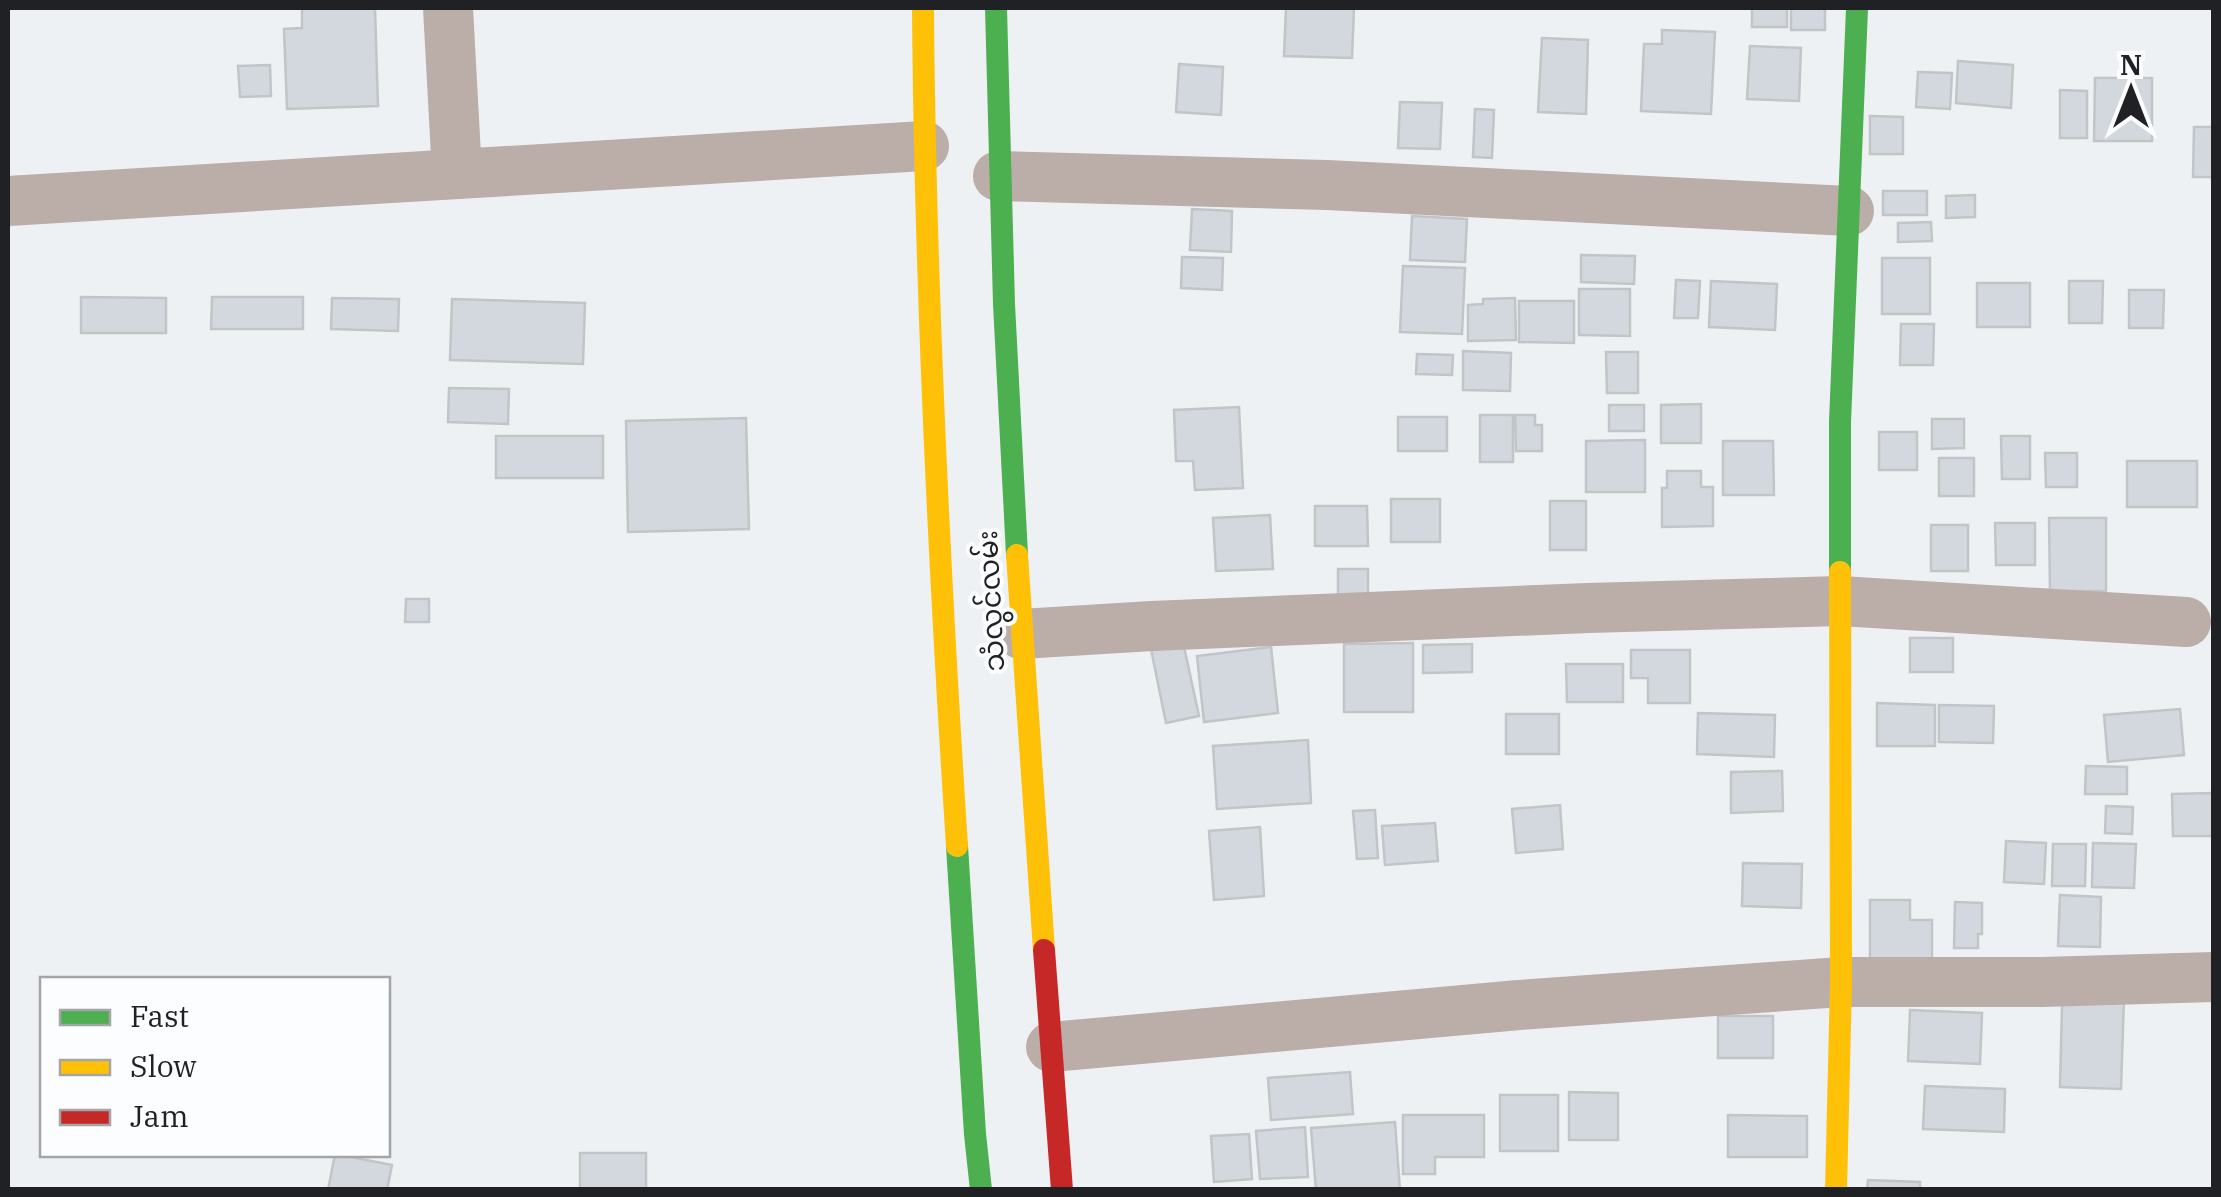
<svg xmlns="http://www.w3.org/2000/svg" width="2221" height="1197" font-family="'IBM Plex Serif','Noto Sans Myanmar',serif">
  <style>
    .building { fill: #d3d8de; stroke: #c2c5c7; stroke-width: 2.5 }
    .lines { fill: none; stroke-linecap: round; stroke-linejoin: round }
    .street { stroke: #bbaea9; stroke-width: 50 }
    .fast { stroke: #4caf50; stroke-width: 22 }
    .slow { stroke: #ffc107; stroke-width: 22 }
    .jam { stroke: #c62828; stroke-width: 22 }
    .labels { text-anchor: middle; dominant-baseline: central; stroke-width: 8; stroke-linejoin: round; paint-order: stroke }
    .street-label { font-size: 28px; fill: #1f2124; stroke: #fcfdff }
  </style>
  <rect width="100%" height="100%" fill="#eef1f4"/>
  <g class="building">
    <path d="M302,8H375L378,106L287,109L284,29L302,28Z"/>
    <path d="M1286,8H1354L1352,58L1284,56Z"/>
    <rect x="1752" y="8" width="35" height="19"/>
    <rect x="1791" y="8" width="34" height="22"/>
    <path d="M1662,30L1715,32L1711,114L1641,111L1644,44H1662Z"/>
    <path d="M1542,38L1588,40L1586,114L1538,112Z"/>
    <path d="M1750,46L1801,48L1799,101L1747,99Z"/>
    <path d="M1958,61L2013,65L2011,108L1956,103Z"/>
    <path d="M1179,64L1223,67L1221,115L1176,112Z"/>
    <path d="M270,65L271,96L240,97L238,66Z"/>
    <path d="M1918,72L1952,73L1950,109L1916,107Z"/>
    <path d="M2095,78H2152V141H2094Z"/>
    <path d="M2060,90L2087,91V138H2060Z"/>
    <path d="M1400,102L1442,103L1440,149L1398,148Z"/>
    <path d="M1475,109L1494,110L1492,158L1473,157Z"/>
    <path d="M1870,116L1903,117V154H1870Z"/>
    <path d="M2194,127H2214V177H2193Z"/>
    <rect x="1883" y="191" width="44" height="24"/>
    <path d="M1975,195V217L1946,218V196Z"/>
    <path d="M1192,209L1232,211L1231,252L1190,250Z"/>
    <path d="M1412,216L1467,219L1465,262L1410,260Z"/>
    <path d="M1931,222L1932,241L1898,242V223Z"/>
    <path d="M1581,255L1635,256L1634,284L1581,282Z"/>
    <path d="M1182,257L1223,258L1222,290L1181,288Z"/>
    <rect x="1882" y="258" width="48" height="56"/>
    <path d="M1403,266L1465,268L1462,334L1400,332Z"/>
    <path d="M1676,280L1700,281L1698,318H1674Z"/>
    <path d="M1711,281L1777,284L1775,330L1709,327Z"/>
    <path d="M2069,281H2103L2102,323H2069Z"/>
    <rect x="1977" y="283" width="53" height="44"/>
    <path d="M1579,289H1630V336L1579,335Z"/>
    <path d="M2129,290H2164L2163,328H2129Z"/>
    <path d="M81,297L166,298V333H81Z"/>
    <path d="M212,297H303V329H211Z"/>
    <path d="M332,298L399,299L398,331L331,329Z"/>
    <path d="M1515,298L1516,340L1468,341V305L1483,304V299Z"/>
    <path d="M452,299L585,303L583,364L450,360Z"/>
    <path d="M1519,301H1574V343L1519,342Z"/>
    <path d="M1901,324H1934L1933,365H1900Z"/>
    <path d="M1463,351L1511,353L1510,391L1463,390Z"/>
    <path d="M1606,352H1638V393H1607Z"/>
    <path d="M1417,354L1453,355L1452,375L1416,374Z"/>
    <path d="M449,388L509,389L508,424L448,422Z"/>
    <path d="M1701,404V443H1661V405Z"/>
    <rect x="1609" y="405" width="35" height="26"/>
    <path d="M1239,407L1243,488L1195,490L1193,461H1176L1174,410Z"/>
    <rect x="1480" y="415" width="33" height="47"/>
    <path d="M1515,415H1535V425H1542V451H1516Z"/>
    <rect x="1398" y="417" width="49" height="34"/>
    <path d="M746,418L749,529L628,532L626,421Z"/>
    <path d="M1932,419H1964V448L1932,449Z"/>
    <rect x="1879" y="432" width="38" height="38"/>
    <rect x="496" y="436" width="107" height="42"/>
    <path d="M2001,436H2030V479H2002Z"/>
    <path d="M1645,440V492H1586V441Z"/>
    <path d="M1723,441H1773L1774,495H1723Z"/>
    <path d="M2045,453H2077V487H2046Z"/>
    <rect x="1939" y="458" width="35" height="38"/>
    <rect x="2127" y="461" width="70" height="46"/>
    <path d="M1667,471H1701V487H1713V526L1662,527V488H1667Z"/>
    <rect x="1391" y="499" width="49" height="43"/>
    <rect x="1550" y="501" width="36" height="49"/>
    <path d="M1315,506H1367L1368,546H1315Z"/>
    <path d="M1270,515L1273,569L1216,571L1213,518Z"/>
    <path d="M2049,518H2106V591H2050Z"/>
    <path d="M1995,523H2035V565H1996Z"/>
    <rect x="1931" y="525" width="37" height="46"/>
    <rect x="1338" y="569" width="30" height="30"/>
    <path d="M406,599H429V622H405Z"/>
    <rect x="1910" y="638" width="43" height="34"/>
    <path d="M1183,642L1199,716L1166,723L1151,649Z"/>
    <path d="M1413,643V712H1344V644Z"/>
    <path d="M1472,644V672L1423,673V645Z"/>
    <path d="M1271,647L1278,713L1204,722L1197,656Z"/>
    <path d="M1631,650H1690V703H1648V678H1631Z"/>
    <path d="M1566,664H1623V702H1567Z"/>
    <path d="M1877,703L1935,705V746H1877Z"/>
    <path d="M1939,705L1994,706L1993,743L1939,742Z"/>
    <path d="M2180,709L2184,755L2108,762L2104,715Z"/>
    <path d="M1698,713L1775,715L1774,757L1697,754Z"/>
    <rect x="1506" y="714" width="53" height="40"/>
    <path d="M1308,740L1311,803L1217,809L1213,746Z"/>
    <path d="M2086,766L2127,767V794H2085Z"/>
    <path d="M1782,771L1783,811L1731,813V772Z"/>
    <path d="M2213,793L2214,836H2173L2172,794Z"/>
    <path d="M1560,805L1563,849L1516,853L1512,809Z"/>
    <path d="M2106,806L2133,807L2132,834L2105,833Z"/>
    <path d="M1375,810L1378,858L1357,859L1353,811Z"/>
    <path d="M1435,823L1438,861L1385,865L1382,826Z"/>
    <path d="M1260,827L1264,896L1214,900L1209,831Z"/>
    <path d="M2006,841L2046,843L2044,884L2004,882Z"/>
    <path d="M2093,843L2136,844L2134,888L2092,887Z"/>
    <path d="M2053,844H2086L2085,886H2052Z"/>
    <path d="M1743,863L1802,864L1801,908L1742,906Z"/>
    <path d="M2060,895L2101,897L2100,947L2058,946Z"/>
    <path d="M1870,900H1910V920H1932V960H1870Z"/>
    <path d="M1955,902L1982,903V934H1978V948H1954Z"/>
    <path d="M2124,997L2121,1089L2060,1087L2062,1005Z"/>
    <path d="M1910,1010L1982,1013L1980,1064L1908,1061Z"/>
    <rect x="1718" y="1016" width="55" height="42"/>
    <path d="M1350,1072L1353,1114L1271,1120L1268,1078Z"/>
    <path d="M1925,1086L2005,1089L2004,1132L1923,1129Z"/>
    <path d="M1569,1092L1618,1093V1140H1569Z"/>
    <rect x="1500" y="1095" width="58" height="56"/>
    <path d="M1403,1115H1484V1157H1435V1174H1403Z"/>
    <path d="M1728,1115L1807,1116V1157H1728Z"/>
    <path d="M1395,1122L1400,1190H1316L1311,1128Z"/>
    <path d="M1305,1127L1308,1177L1260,1179L1256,1131Z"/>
    <path d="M1249,1134L1252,1179L1214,1182L1211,1136Z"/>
    <rect x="580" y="1153" width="66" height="37"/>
    <path d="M335,1154L392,1165L387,1190H328Z"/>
    <path d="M1868,1180L1920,1182V1190H1867Z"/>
  </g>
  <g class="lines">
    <g class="street">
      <path d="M448,8L457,174"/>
      <path d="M998,176L1327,185L1849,211"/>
      <path d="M8,201L924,146"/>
      <path d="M1021,634L1152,626L1588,608L1840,601L2186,622"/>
      <path d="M1051,1047L1519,1005L1841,982H2042L2214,977"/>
    </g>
    <g class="fast">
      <path d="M996,8L1004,304L1017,555"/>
      <path d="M1840,572V422L1857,8"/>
      <path d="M957,846L975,1134L981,1190"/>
    </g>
    <g class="slow">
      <path d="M923,8C925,288 939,567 957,846"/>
      <path d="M1017,555L1044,950"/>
      <path d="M1836,1190L1841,982L1840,572"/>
    </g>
    <path class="jam" d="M1044,950L1062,1190"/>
  </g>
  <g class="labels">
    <g class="street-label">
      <text transform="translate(990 601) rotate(-93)">သံလွင်လမ်း</text>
    </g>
  </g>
  <rect width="2221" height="1197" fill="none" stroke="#1f2124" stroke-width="20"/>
  <rect x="40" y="977" width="350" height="180" fill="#fcfdff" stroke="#a4a5a7" stroke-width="2.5"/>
  <rect x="60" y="1010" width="50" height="15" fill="#4caf50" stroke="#a4a5a7" stroke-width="2.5"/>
  <text x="130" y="1027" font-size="30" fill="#1f2124">Fast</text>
  <rect x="60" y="1060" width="50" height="15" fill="#ffc107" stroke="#a4a5a7" stroke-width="2.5"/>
  <text x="130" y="1077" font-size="30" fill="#1f2124">Slow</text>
  <rect x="60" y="1110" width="50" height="15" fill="#c62828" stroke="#a4a5a7" stroke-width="2.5"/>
  <text x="130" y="1127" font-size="30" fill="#1f2124">Jam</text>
  <g transform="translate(2131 90)" stroke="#fcfdff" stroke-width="8" paint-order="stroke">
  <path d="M0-8L18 38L0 25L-18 38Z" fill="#1f2124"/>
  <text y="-15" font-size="28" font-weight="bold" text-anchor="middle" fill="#1f2124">N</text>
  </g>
</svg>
